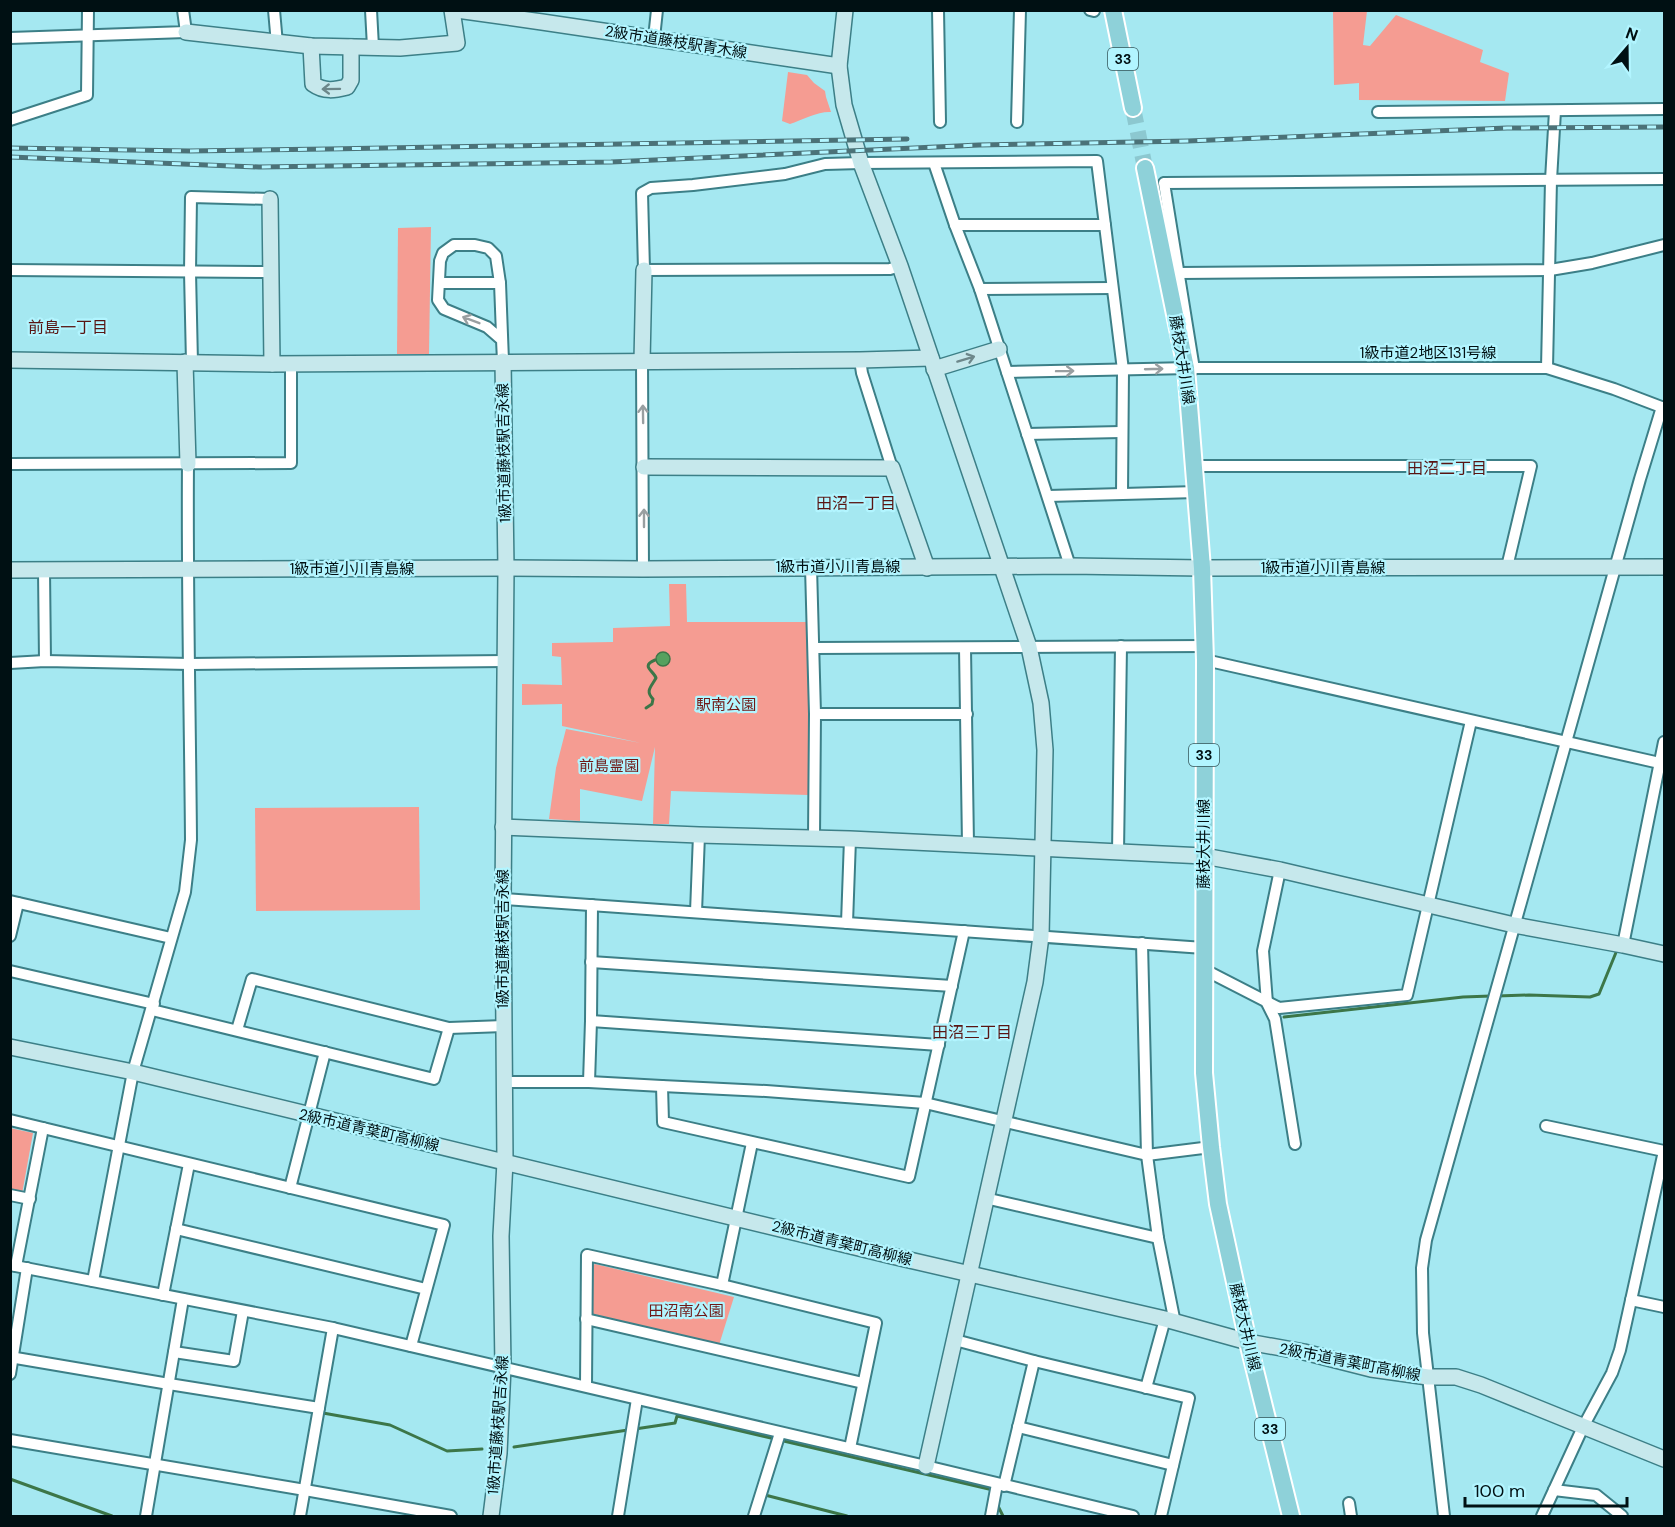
<svg xmlns="http://www.w3.org/2000/svg" width="1675" height="1527" font-family="'DM Sans','Noto Sans JP',sans-serif">
  <style>
    .green { fill: #f59c92 }
    .water { fill: #55a15f; stroke: #3c7648; stroke-width: 1.5 }
    .lines { fill: none; stroke-linecap: round; stroke-linejoin: round }
    .stream { stroke: #3c7648; stroke-width: 3 }
    .primary-tunnel { stroke: #8cc8d0; stroke-width: 16; stroke-dasharray: 16 8; stroke-linecap: butt }
    .street-casing { stroke: #3c7f87; stroke-width: 14 }
    .secondary-casing { stroke: #3c7f87; stroke-width: 18 }
    .primary-casing { stroke: #fff; stroke-width: 20 }
    .street { stroke: #fff; stroke-width: 10 }
    .secondary { stroke: #c6e8ec; stroke-width: 15 }
    .primary { stroke: #8ed1d9; stroke-width: 16 }
    .rail-casing { stroke: #4b7278; stroke-width: 5 }
    .rail { stroke: #b2f5ff; stroke-width: 3; stroke-dasharray: 9; stroke-linecap: butt }
    .oneway { stroke: #6d878a }
    .oneway2 { stroke: #999fa1 }
    .labels { text-anchor: middle; dominant-baseline: central; stroke-width: 4.5; stroke-linejoin: round; paint-order: stroke }
    .shield { fill: #b2f5ff; stroke: #35555a; stroke-width: 1.5 }
    .shield-label { font-size: 14px; font-weight: bold; fill: #001013 }
    .street-label { font-size: 15px; fill: #001013; stroke: #b2f5ff }
    .park-label { font-size: 15px; fill: #701816; stroke: #b2f5ff }
    .neighbourhood-label { font-size: 16px; fill: #591513; stroke: #b2f5ff }
  </style>
  <rect width="100%" height="100%" fill="#a5e8f1"/>
  <g class="green">
    <path d="M1333,11H1367L1363,45L1370,46L1396,15L1483,50L1480,62L1509,73L1505,101L1359,100V83L1334,85Z"/>
    <path d="M788,72L807,75L814,83L825,91L826,97L831,112C819,111 802,120 790,124L782,121Z"/>
    <path d="M431,227L429,354H397L398,228Z"/>
    <path d="M669,584H686L687,622H809V795L671,791L669,824H653L655,747L642,801L580,789V821L549,819L556,768L566,729L641,743L562,726V704L522,705V684L562,685L561,657L552,656V643L613,642V628L670,626Z"/>
    <path d="M419,807L420,910L256,911L255,808Z"/>
    <path d="M10,1128L33,1133L22,1194L11,1192Z"/>
    <path d="M595,1264L734,1297L719,1345L590,1313L589,1268Z"/>
  </g>
  <circle class="water" cx="663" cy="659" r="7"/>
  <g class="lines">
    <g class="stream">
      <path d="M646,708L652,704L653,699C645,691 651,687 656,678C654,671 640,666 655,660"/>
      <path d="M1497,996L1529,995L1590,997L1599,994L1617,950L1619,951"/>
      <path d="M1284,1017L1463,997L1491,996"/>
      <path d="M323,1413L390,1425L447,1451L482,1449"/>
      <path d="M635,1429L675,1423L677,1416L993,1490"/>
      <path d="M514,1447L628,1430"/>
      <path d="M10,1479L112,1516"/>
      <path d="M765,1495L847,1516"/>
      <path d="M998,1506L1003,1516"/>
    </g>
    <path class="primary-tunnel" d="M1133,108L1145,168"/>
    <g class="street-casing">
      <g id="street">
        <path d="M274,10L277,44"/>
        <path d="M371,10L373,47"/>
        <path d="M938,10L940,122"/>
        <path d="M1090,10L1094,11"/>
        <path d="M10,38L186,32L183,10"/>
        <path d="M654,38L657,10"/>
        <path d="M1378,112L1664,109"/>
        <path d="M10,120L87,95L88,10"/>
        <path d="M1017,122L1020,10"/>
        <path d="M934,163L955,225L980,289L1070,566"/>
        <path d="M955,225H1105"/>
        <path d="M900,266L890,269L644,270L642,193L651,188L693,185L785,174L825,164L861,163L1097,161L1123,370L1122,493"/>
        <path d="M10,270L270,272"/>
        <path d="M1179,273L1550,270L1592,263L1664,245"/>
        <path d="M439,283H500"/>
        <path d="M980,289L1112,288"/>
        <path d="M860,360L862,373L892,468"/>
        <path d="M503,361L502,340L487,327L444,309L438,300L440,261L443,253L454,245H475L488,248L496,256L500,283L503,361"/>
        <path d="M642,361L643,569"/>
        <path d="M192,363L190,272L191,197L270,199"/>
        <path d="M1547,368L1551,180L1555,111"/>
        <path d="M1194,369L1164,183L1664,179"/>
        <path d="M1007,372L1190,368H1547L1614,389L1664,408"/>
        <path d="M1027,434L1121,432"/>
        <path d="M10,464L291,463V364"/>
        <path d="M1195,466H1531L1507,567"/>
        <path d="M1048,496L1197,492"/>
        <path d="M811,567L815,714L814,838"/>
        <path d="M44,570L45,661"/>
        <path d="M814,648L1205,646"/>
        <path d="M965,648L968,844"/>
        <path d="M1205,660L1664,764"/>
        <path d="M10,663L45,661L190,664L506,661"/>
        <path d="M815,714H967"/>
        <path d="M1118,852L1121,646"/>
        <path d="M1280,870L1263,951L1267,1003L1275,1019L1295,1144"/>
        <path d="M503,899L1204,948"/>
        <path d="M10,901L171,938"/>
        <path d="M696,912L699,835"/>
        <path d="M847,923L850,839"/>
        <path d="M10,936L18,903"/>
        <path d="M1142,943L1147,1155L1158,1238L1175,1323"/>
        <path d="M1623,945L1664,742"/>
        <path d="M591,962L952,986"/>
        <path d="M1205,970L1279,1008L1407,995L1471,721"/>
        <path d="M10,971L154,1004"/>
        <path d="M152,1010L434,1079L449,1028"/>
        <path d="M591,1021L939,1045"/>
        <path d="M237,1030L252,979L449,1028L504,1026"/>
        <path d="M505,1082H589L662,1086L766,1091L925,1103L1147,1155L1211,1147"/>
        <path d="M589,1082L591,1021L592,905"/>
        <path d="M662,1086L663,1122L909,1177L964,931"/>
        <path d="M10,1120L444,1225L411,1346"/>
        <path d="M1546,1126L1664,1151"/>
        <path d="M290,1188L325,1052"/>
        <path d="M10,1195L30,1199"/>
        <path d="M985,1198L1158,1238"/>
        <path d="M176,1229L426,1289"/>
        <path d="M10,1265L333,1328L926,1466L1133,1516"/>
        <path d="M16,1266L43,1128"/>
        <path d="M93,1281L133,1072L185,892L191,840C190,715 187,590 188,464"/>
        <path d="M722,1285L752,1143"/>
        <path d="M163,1295L189,1164"/>
        <path d="M1631,1300L1664,1307"/>
        <path d="M586,1319L863,1383"/>
        <path d="M955,1340L1034,1361L1189,1398L1161,1516"/>
        <path d="M174,1352L234,1361L243,1311"/>
        <path d="M10,1357L169,1384L319,1408"/>
        <path d="M10,1374L27,1268"/>
        <path d="M586,1386L587,1255L722,1285L876,1323L850,1448"/>
        <path d="M1146,1388L1165,1319"/>
        <path d="M1018,1427L1173,1465"/>
        <path d="M10,1440L305,1490L451,1516"/>
        <path d="M1004,1486L1034,1361"/>
        <path d="M1554,1490L1596,1495L1622,1516"/>
        <path d="M1349,1503L1351,1516"/>
        <path d="M146,1516L183,1299"/>
        <path d="M300,1516L333,1328"/>
        <path d="M618,1516L637,1399"/>
        <path d="M754,1516L780,1433"/>
        <path d="M991,1516L997,1484"/>
        <path d="M1444,1516L1423,1333L1422,1268L1426,1240L1640,479L1662,407"/>
        <path d="M1542,1516L1583,1427L1612,1373L1620,1350L1664,1151"/>
      </g>
    </g>
    <g class="secondary-casing">
      <g id="secondary">
        <path d="M457,10L542,22L839,66"/>
        <path d="M845,10L839,66L844,105L861,163L900,266L1029,647L1041,703L1045,750L1041,936L1035,982L926,1466"/>
        <path d="M186,32L311,46L400,48L457,43L452,10"/>
        <path d="M311,46L313,84C324,92 335,90 347,87L351,80V47"/>
        <path d="M270,199L272,364"/>
        <path d="M10,360L272,364L860,360L931,358"/>
        <path d="M642,361L644,270"/>
        <path d="M185,362L188,464"/>
        <path d="M934,369L999,349"/>
        <path d="M644,467L892,468L927,568"/>
        <path d="M10,570L506,568L643,569L1070,566L1202,568L1664,567"/>
        <path d="M503,827L699,835L850,839L1204,856L1280,870L1514,925L1623,945L1664,954"/>
        <path d="M10,1047L133,1072L892,1256L1165,1319L1248,1342L1304,1352L1371,1369L1428,1377H1456L1481,1385L1664,1459"/>
        <path d="M491,1516L499,1453L503,1367L501,1236L505,1162L503,899L506,568L503,361"/>
      </g>
    </g>
    <g class="primary-casing">
      <g id="primary">
        <path d="M1113,10L1133,108"/>
        <path d="M1145,168L1186,368L1202,568L1205,660L1204,1073L1211,1147L1218,1204L1248,1342L1291,1516"/>
      </g>
    </g>
    <use href="#street" class="street"/>
    <use href="#secondary" class="secondary"/>
    <use href="#primary" class="primary"/>
    <g class="rail-casing">
      <g id="rail">
        <path d="M10,148L190,151L328,149L907,139"/>
        <path d="M10,157L259,167L611,162L979,145L1188,141L1507,128L1664,127"/>
      </g>
    </g>
    <use href="#rail" class="rail"/>
  </g>
  <defs><path id="oneway-shaft" d="M-6 0H5M1.5-3L5.5 0L1.5 3" fill="none" stroke-width="1.6" stroke-linecap="round" stroke-linejoin="round" transform="scale(1.5)"/></defs>
  <g class="oneway">
    <use href="#oneway-shaft" transform="translate(331 89) rotate(179)"/>
    <use href="#oneway-shaft" transform="translate(966 359) rotate(-17)"/>
  </g>
  <g class="oneway2">
    <use href="#oneway-shaft" transform="translate(471 320) rotate(-159)"/>
    <use href="#oneway-shaft" transform="translate(1154 369) rotate(-2)"/>
    <use href="#oneway-shaft" transform="translate(1065 371) rotate(-1)"/>
    <use href="#oneway-shaft" transform="translate(643 414) rotate(-91)"/>
    <use href="#oneway-shaft" transform="translate(644 518) rotate(-90)"/>
  </g>
  <g class="labels">
    <g class="shield">
      <rect x="1108" y="48" width="30" height="22" rx="4.5"/>
      <rect x="1189" y="744" width="30" height="22" rx="4.5"/>
      <rect x="1255" y="1418" width="30" height="22" rx="4.5"/>
    </g>
    <g class="shield-label">
      <text x="1123" y="59">33</text>
      <text x="1204" y="755">33</text>
      <text x="1270" y="1429">33</text>
    </g>
    <g class="street-label">
      <text transform="translate(676 42) rotate(9)">2級市道藤枝駅青木線</text>
      <text x="1428" y="353">1級市道2地区131号線</text>
      <text transform="translate(1182 360) rotate(81)">藤枝大井川線</text>
      <text transform="translate(504 453) rotate(-91)">1級市道藤枝駅吉永線</text>
      <text x="838" y="567">1級市道小川青島線</text>
      <text x="1323" y="568">1級市道小川青島線</text>
      <text x="352" y="569">1級市道小川青島線</text>
      <text transform="translate(1204 844) rotate(-90)">藤枝大井川線</text>
      <text transform="translate(503 939) rotate(-90)">1級市道藤枝駅吉永線</text>
      <text transform="translate(369 1130) rotate(13)">2級市道青葉町高柳線</text>
      <text transform="translate(842 1243) rotate(14)">2級市道青葉町高柳線</text>
      <text transform="translate(1245 1327) rotate(77)">藤枝大井川線</text>
      <text transform="translate(1350 1362) rotate(11)">2級市道青葉町高柳線</text>
      <text transform="translate(498 1425) rotate(-86)">1級市道藤枝駅吉永線</text>
    </g>
    <g class="park-label">
      <text x="726" y="705">駅南公園</text>
      <text x="609" y="766">前島霊園</text>
      <text x="686" y="1311">田沼南公園</text>
    </g>
    <g class="neighbourhood-label">
      <text x="68" y="327">前島一丁目</text>
      <text x="1447" y="468">田沼二丁目</text>
      <text x="856" y="503">田沼一丁目</text>
      <text x="972" y="1032">田沼三丁目</text>
    </g>
  </g>
  <rect width="1675" height="1527" fill="none" stroke="#001013" stroke-width="24"/>
  <g transform="translate(1627 48) rotate(20)" stroke="#b2f5ff" stroke-width="4.5" paint-order="stroke">
  <path d="M0-4.5L10 22L0 15L-10 22Z" fill="#001013"/>
  <text y="-9" font-size="16" font-weight="bold" text-anchor="middle" fill="#001013">N</text>
  </g>
  <path d="M1465 1497v9h162v-9" fill="none" stroke="#001013" stroke-width="3"/>
  <text x="1474" y="1497" font-size="18" fill="#001013" stroke="#b2f5ff" stroke-width="4.5" paint-order="stroke">100 m</text>
</svg>
